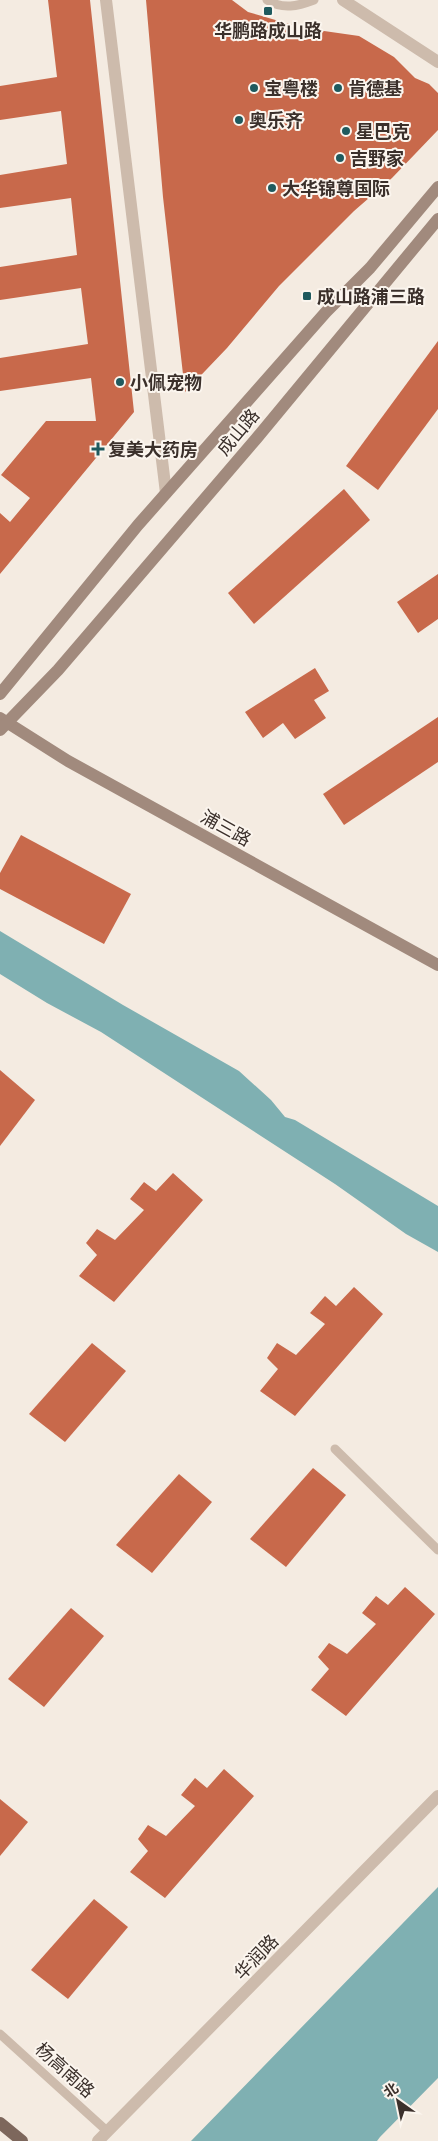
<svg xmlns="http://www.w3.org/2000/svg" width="438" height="2141" font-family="'Space Grotesk','Noto Sans SC',sans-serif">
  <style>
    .water { fill: #7fb0b2 }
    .building { fill: #c8694b }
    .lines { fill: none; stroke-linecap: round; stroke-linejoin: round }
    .lane { stroke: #cdbbac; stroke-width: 9 }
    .street { stroke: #cdbbac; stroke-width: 12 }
    .secondary { stroke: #a18a7d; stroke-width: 12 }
    .primary { stroke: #7d675c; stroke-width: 12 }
    .poi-dot { fill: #1f5a5e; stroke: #fbf5ee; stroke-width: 2 }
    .labels { text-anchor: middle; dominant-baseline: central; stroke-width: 4; stroke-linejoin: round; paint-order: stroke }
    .poi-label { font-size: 18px; font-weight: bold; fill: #3b302b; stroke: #fbf5ee; text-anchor: start }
    .street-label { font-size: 18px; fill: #3b302b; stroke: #fbf5ee }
  </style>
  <rect width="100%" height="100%" fill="#f4ebe1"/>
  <g class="water">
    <path d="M0,931L123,1005L239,1071L271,1100L285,1117L295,1120L438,1206V1252L406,1234L335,1184L101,1032L47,1003L0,974Z"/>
    <path d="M438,1887V2078L380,2137L377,2141H191Z"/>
  </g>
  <g class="building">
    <path d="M48,0H90L134,412L0,574V513L10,522L30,498L1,475L46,421H96L91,378L0,391V358L88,344L81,288L0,300V267L77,255L71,198L0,208V175L67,164L61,111L0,120V86L57,77Z"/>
    <path d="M146,0H232L248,12L303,28L359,36L394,57L415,78L429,84L438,93V130L392,178L354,211L279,286L227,348L185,392L163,197Z"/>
    <path d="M438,341V409L378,490L346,466Z"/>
    <path d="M344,489L370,520L254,624L228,593Z"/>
    <path d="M438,574V619L418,633L397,602Z"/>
    <path d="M315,668L329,691L314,700L326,718L295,739L283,723L263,738L245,712Z"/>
    <path d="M438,717V762L344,825L323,794Z"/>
    <path d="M21,835L131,894L104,944L0,889V873Z"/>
    <path d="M0,1070L35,1100L0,1146Z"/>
    <path d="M173,1173L203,1200L114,1302L79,1276L97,1255L86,1243L97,1229L115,1240L144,1210L130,1199L144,1182L156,1191Z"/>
    <path d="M354,1287L383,1314L295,1416L260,1391L278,1369L267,1358L277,1343L296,1355L325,1324L310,1313L325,1296L336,1306Z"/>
    <path d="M92,1343L126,1371L65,1442L29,1414Z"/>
    <path d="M313,1468L346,1495L286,1567L250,1539Z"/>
    <path d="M179,1474L212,1502L152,1573L116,1545Z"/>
    <path d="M405,1587L435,1614L346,1716L311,1690L329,1669L318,1657L329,1643L347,1654L376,1624L362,1613L376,1596L388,1605Z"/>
    <path d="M71,1608L104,1636L44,1707L8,1679Z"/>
    <path d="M224,1769L254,1796L165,1898L130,1872L148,1851L138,1839L148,1825L166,1836L195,1806L181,1795L195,1778L207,1788Z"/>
    <path d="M0,1799L28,1822L0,1856Z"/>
    <path d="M94,1899L128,1927L68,1999L31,1970Z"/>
  </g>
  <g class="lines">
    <g class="lane">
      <path d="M267,0C283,10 298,6 314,0"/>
      <path d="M335,1449L438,1550"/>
      <path d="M0,2034L107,2131"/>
    </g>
    <g class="street">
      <path d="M106,0L166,493"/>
      <path d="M343,0L438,62"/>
      <path d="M98,2141L438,1796"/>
    </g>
    <g class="secondary">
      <path d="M0,694L138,525L326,312L370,268L438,187"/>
      <path d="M0,718L68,761L438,965"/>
      <path d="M0,730L58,670L256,439L438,219"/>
    </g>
    <path class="primary" d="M0,2123L22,2141"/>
  </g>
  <g class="poi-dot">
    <rect x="263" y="6" width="10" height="10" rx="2.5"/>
    <circle cx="254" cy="88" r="5"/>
    <circle cx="338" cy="88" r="5"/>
    <circle cx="239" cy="120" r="5"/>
    <circle cx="346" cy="131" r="5"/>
    <circle cx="340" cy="158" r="5"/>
    <circle cx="272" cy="188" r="5"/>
    <rect x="302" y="291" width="10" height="10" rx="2.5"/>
    <circle cx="120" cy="382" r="5"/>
    <path d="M95.5 441.5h5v5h5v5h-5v5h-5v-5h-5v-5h5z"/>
  </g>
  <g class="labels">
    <g class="poi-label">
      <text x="268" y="30" text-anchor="middle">华鹏路成山路</text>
      <text x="264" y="88">宝粤楼</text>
      <text x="348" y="88">肯德基</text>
      <text x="249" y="120">奥乐齐</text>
      <text x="356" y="131">星巴克</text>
      <text x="350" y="158">吉野家</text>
      <text x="282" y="188">大华锦尊国际</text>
      <text x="317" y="296">成山路浦三路</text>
      <text x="130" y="382">小佩宠物</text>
      <text x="108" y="449">复美大药房</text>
    </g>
    <g class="street-label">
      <text transform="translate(238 432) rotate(-50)">成山路</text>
      <text transform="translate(226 828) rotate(29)">浦三路</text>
      <text transform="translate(256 1957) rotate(-46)">华润路</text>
      <text transform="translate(65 2070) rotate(42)">杨高南路</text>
    </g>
  </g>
  <g transform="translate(398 2101) rotate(327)" stroke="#fbf5ee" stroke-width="4" paint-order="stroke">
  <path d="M0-4L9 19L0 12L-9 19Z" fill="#3b302b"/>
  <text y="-8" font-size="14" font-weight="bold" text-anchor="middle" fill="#3b302b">北</text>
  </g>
</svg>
